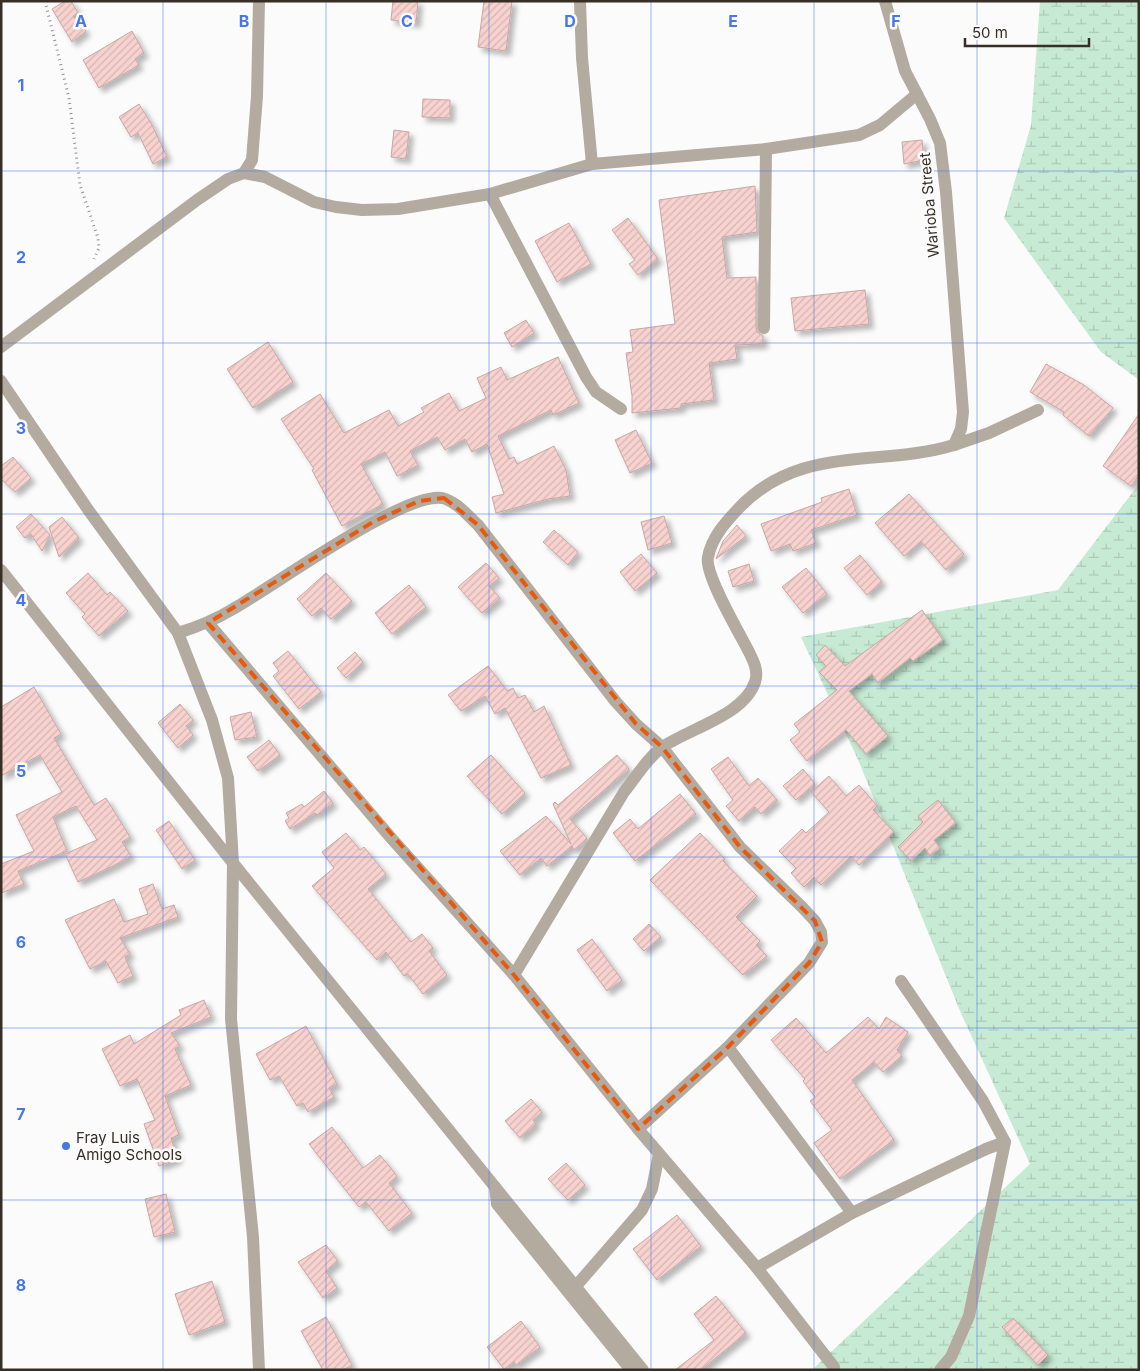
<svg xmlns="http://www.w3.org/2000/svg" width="1140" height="1371" font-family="Inter,sans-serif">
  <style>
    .wetland { fill: url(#wetland-marsh) }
    .building { fill: url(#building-hatch); stroke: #c9a6a3; filter: url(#shadow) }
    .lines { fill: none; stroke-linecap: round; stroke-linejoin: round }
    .path { stroke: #96928c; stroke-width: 3; stroke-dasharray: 1 4; stroke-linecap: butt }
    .minor { stroke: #b4aba0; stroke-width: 12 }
    .tertiary { stroke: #b4aba0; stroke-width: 12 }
    .marked { fill: none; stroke: #e8590c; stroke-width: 4; stroke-dasharray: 10 6; stroke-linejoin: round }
    .grid { fill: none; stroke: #4776e8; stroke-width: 1; stroke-opacity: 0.55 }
    .poi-dot { fill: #4776e8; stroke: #fbfbfb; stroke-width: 2 }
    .labels { text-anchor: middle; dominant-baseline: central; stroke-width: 5; stroke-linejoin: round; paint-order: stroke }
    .street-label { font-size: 15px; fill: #372f25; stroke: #fbfbfb }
    .poi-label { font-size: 15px; fill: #372f25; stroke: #fbfbfb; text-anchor: start }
    .grid-label { font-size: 16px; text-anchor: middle; font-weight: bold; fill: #4776e8; stroke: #fbfbfb; stroke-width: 5; stroke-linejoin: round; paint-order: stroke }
  </style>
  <defs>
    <pattern id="wetland-marsh" width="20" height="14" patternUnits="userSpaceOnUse" patternTransform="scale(1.25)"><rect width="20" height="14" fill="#c7ead4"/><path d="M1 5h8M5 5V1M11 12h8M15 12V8" fill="none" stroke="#acc9b6"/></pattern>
    <pattern id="building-hatch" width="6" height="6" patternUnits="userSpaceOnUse" patternTransform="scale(1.25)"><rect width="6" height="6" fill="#f7d2cf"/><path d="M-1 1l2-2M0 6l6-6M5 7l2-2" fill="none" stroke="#d4b5b2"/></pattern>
    <filter id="shadow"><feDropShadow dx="4.5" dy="4.5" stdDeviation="2.5" flood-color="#0004"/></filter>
  </defs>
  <rect width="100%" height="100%" fill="#fbfbfb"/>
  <g class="wetland">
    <path d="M1040,1H1139V380L1101,352L1004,218L1031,125Z"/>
    <path d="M1139,484V1370H812L1030,1164L960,1011L859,762L801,637L1058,590Z"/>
  </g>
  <g class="building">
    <path d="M65,1H71L78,13L73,16L86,31L72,42L52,9Z"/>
    <path d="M393,1H418L416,23L391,20Z"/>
    <path d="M484,1H512L506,51L478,47Z"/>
    <path d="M132,31L144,53L135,59L139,65L99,88L83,60Z"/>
    <path d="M423,99L450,100V118L422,117Z"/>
    <path d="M139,104L152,125L167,157L153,164L138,133L131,137L119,117Z"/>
    <path d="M394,130L409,132L406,159L391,157Z"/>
    <path d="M922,140L924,160L904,164L902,142Z"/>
    <path d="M755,186L757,232L722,237L727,278L756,277V328L757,332L763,336V344L735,345L737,359L709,363L714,400L681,404V408L632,413V396L626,353L633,352L630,330L675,324L659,200Z"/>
    <path d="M628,218L658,259L638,275L629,264L635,260L612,230Z"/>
    <path d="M569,223L591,264L557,282L535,241Z"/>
    <path d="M865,290L869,324L795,331L791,298Z"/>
    <path d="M526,320L534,333L512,347L504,333Z"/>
    <path d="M268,342L293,382L253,408L227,369Z"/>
    <path d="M558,357L579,403L553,415L551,410L498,436L509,459L514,457L517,464L554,446L566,470L570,496L548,499L496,513L492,497L504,494L487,444L472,452L465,439L445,450L437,437L410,451L418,465L397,476L385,452L361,464L383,504L342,526L312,470L314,469L281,419L320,394L344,433L389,410L398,426L424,412L421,408L449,393L459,411L486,398L477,378L501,367L507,380Z"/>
    <path d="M1046,364L1084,385L1113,408L1089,436L1063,415L1064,412L1030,392Z"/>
    <path d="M1139,414V475L1131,486L1103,466Z"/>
    <path d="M636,430L652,463L630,473L615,440Z"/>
    <path d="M13,457L31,478L15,492L1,479V466Z"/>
    <path d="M849,489L857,515L811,530L816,543L793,551L790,544L771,551L761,524L822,502L821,498Z"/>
    <path d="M909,494L964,554L946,570L921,541L904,556L875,523Z"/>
    <path d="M31,514L50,535L42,551L31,534L25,538L16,527Z"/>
    <path d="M664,516L672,543L648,550L641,522Z"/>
    <path d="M62,517L79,538L59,557L49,527Z"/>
    <path d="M737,525L746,536L716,559L723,541Z"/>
    <path d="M554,530L578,552L568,565L543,542Z"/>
    <path d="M641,554L657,573L635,591L620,572Z"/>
    <path d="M860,555L882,582L867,595L844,568Z"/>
    <path d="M486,563L499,578L489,586L500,598L482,613L458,587Z"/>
    <path d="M749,564L754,581L733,587L728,571Z"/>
    <path d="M806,568L827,594L803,613L782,587Z"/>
    <path d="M88,573L107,595L110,592L128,611L99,636L82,617L85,614L66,593Z"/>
    <path d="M326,573L352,601L331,619L321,608L312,616L297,599Z"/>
    <path d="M409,585L426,607L392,634L375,613Z"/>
    <path d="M922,610L943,640L913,661L910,658L878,683L872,674L849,691L888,736L866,754L846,730L807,761L790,740L800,732L794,724L837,690L819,672L826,666L816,655L825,645L845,666Z"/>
    <path d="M288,651L321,692L299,709L273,676L279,671L273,663Z"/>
    <path d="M355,652L363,662L346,678L337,668Z"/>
    <path d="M488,666L507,691L513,688L518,698L525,695L534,712L544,706L571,765L541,778L505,708L495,714L485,696L461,711L448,695Z"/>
    <path d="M34,687L61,734L54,738L94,805L106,798L130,837L122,842L131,856L113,866L78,882L65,854L97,840L76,806L53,817L67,851L18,871L24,884L1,893V864L34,851L16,815L62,792L40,755L1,776V707Z"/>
    <path d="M180,704L193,720L186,726L193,735L178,748L158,723Z"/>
    <path d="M251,712L257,737L235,740L230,717Z"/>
    <path d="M269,740L280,755L258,771L247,757Z"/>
    <path d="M491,755L525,793L502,814L467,776Z"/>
    <path d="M617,755L629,769L570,819L587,838L586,840L574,850L572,846L547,866L541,858L520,875L500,851L546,816L571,844L553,804L555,802L558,805Z"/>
    <path d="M728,757L749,786L758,778L777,800L761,814L755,807L739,821L726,806L733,800L711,769Z"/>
    <path d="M803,769L815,784L796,800L783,786Z"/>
    <path d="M829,776L846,796L859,785L877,806L873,810L894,832L859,865L851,856L821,885L814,877L804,887L791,873L796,868L779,851L802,829L806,833L829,812L811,792Z"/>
    <path d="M324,791L333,803L317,815L315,813L290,829L285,821L289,818L286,813L302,804L304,807Z"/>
    <path d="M680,794L696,814L635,861L613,833L630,819L638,829Z"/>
    <path d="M938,800L956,823L934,840L940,848L930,856L925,848L911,861L898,847L923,822L918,816Z"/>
    <path d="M169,821L195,860L182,869L156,830Z"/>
    <path d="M346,833L360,850L364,847L386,874L368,889L411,942L422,934L433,948L429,951L447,975L423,994L408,974L404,976L386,952L377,960L312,886L334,868L322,852Z"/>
    <path d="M700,833L725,859L723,861L757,896L736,917L760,941L756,945L767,956L743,975L650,880Z"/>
    <path d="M153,884L162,909L174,905L178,917L120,938L130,954L125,957L133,976L118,983L106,961L90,969L65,920L114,899L124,922L148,914L139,889Z"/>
    <path d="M649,924L661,937L644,951L633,939Z"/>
    <path d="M592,939L622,980L607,991L577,950Z"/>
    <path d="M204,1000L211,1017L171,1033L180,1046L175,1049L191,1085L165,1096L179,1135L171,1138L178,1159L159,1166L144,1124L155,1120L137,1079L120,1086L102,1049L130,1035L134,1044L181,1015L179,1010Z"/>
    <path d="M868,1017L879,1029L886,1017L908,1032L897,1050L902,1056L883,1072L874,1062L852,1080L894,1140L840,1179L814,1143L832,1130L810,1101L815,1097L803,1081L805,1079L771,1040L796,1018L826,1053Z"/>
    <path d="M306,1026L337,1084L329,1088L334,1097L308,1112L303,1103L297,1106L279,1076L270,1080L256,1054Z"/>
    <path d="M531,1099L542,1112L533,1120L536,1124L520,1138L505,1121Z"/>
    <path d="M332,1127L363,1168L380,1155L397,1176L389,1183L412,1213L389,1231L366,1202L359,1207L309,1144Z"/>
    <path d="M566,1163L585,1185L568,1200L548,1179Z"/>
    <path d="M166,1194L175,1232L154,1237L145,1199Z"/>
    <path d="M677,1215L701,1246L657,1280L633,1249Z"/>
    <path d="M326,1245L338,1261L326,1271L337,1288L323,1298L298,1262Z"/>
    <path d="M212,1281L225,1322L189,1335L175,1294Z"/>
    <path d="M716,1296L746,1333L701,1370H675L714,1340L694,1314Z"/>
    <path d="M326,1317L352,1365L343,1370H323L301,1331Z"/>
    <path d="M1013,1318L1048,1355L1038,1365L1002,1327Z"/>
    <path d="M521,1321L540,1347L516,1365L514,1362L504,1369L487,1347Z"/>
  </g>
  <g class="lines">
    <path class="path" d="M45,1L69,98L80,185L98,238L99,248L94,259"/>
    <g class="minor">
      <path d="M580,2L582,58L592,164"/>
      <path d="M244,173L252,160L257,96L259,1"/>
      <path d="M490,194L586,377L596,392L621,409"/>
      <path d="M764,328L766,149"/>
      <path d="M1,347L197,200L228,179L244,173L265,177L314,202L336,207L362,210L398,209L490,194L592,164L766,149L859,135L880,125L917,94"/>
      <path d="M954,445L989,433L1038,410"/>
      <path d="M208,623L392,839L514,975L638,1129L757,1268L834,1367"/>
      <path d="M178,633C197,627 215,620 233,609C274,586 403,492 442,498C456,501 468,516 478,525L616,702L636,724L662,747L740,847L802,907L815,921L821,932L822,942L809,963L728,1047L638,1129"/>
      <path d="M233,863L231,1019L253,1237L259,1370"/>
      <path d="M514,975L624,792C636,777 648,757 664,746C691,728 744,715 755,682C759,671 753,660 748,650C739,632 704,574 708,557C712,537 725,523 738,509C800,443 878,468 954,445L961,429L963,412L946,192L940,143L930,119L905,71L885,1"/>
      <path d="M901,981L983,1101L1005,1142L969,1316L951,1357L940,1370"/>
      <path d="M728,1047L852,1213"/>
      <path d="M757,1268L852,1213L986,1149L1005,1142"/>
      <path d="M576,1286L642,1210L652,1189L659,1154"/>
    </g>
    <g class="tertiary">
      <path d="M1,381L89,511L178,633L212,720L228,778L233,863"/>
      <path d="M1,570L233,863L643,1370"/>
      <path d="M495,1187L497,1204L631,1370"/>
    </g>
  </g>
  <path class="marked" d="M444,498L478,525L636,724L662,747L740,847L815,921L822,942L809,963L728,1047L638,1129L514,975L208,623L373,522L419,501Z"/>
  <path class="grid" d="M163,1V1370M326,1V1370M489,1V1370M651,1V1370M814,1V1370M977,1V1370M1,171H1139M1,343H1139M1,514H1139M1,686H1139M1,857H1139M1,1028H1139M1,1200H1139"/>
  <circle class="poi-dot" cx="66" cy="1146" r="5"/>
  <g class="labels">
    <g class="street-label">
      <text transform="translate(929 205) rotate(-95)">Warioba Street</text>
    </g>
    <g class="poi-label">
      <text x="76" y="1137">Fray Luis<tspan x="76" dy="17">Amigo Schools</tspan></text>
    </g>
  </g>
  <g class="grid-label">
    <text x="81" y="27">A</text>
    <text x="244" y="27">B</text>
    <text x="407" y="27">C</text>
    <text x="570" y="27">D</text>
    <text x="733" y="27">E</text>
    <text x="896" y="27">F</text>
    <text x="21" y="91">1</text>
    <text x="21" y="263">2</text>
    <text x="21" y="434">3</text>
    <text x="21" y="606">4</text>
    <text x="21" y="777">5</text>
    <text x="21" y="948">6</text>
    <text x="21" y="1120">7</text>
    <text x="21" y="1291">8</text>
  </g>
  <rect width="1140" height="1371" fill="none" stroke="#372f25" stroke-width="5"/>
  <path d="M965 38v8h124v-8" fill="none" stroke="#372f25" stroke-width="2.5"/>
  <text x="972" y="38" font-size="15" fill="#372f25" stroke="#fbfbfb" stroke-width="4" paint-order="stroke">50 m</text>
</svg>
